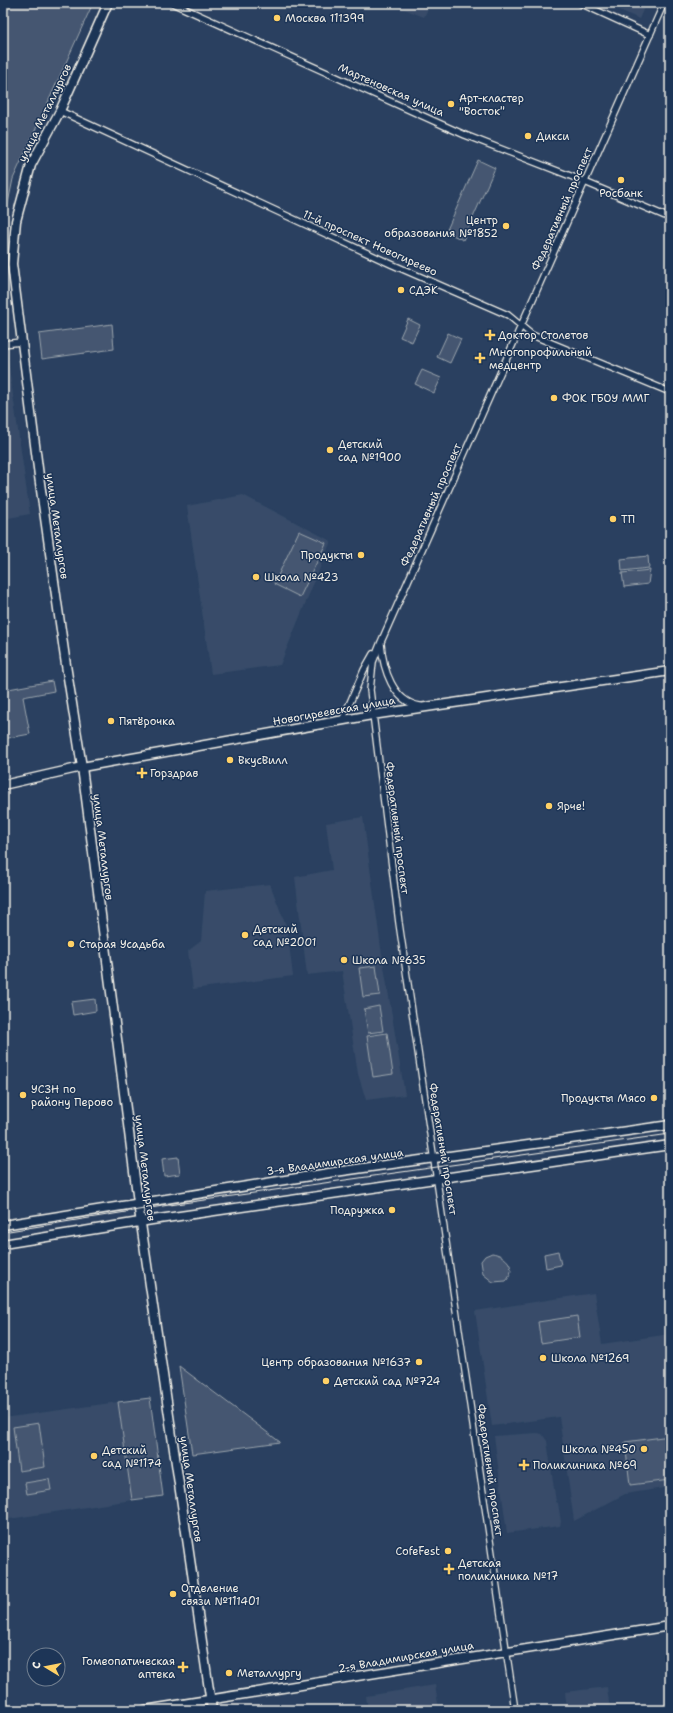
<svg xmlns="http://www.w3.org/2000/svg" width="673" height="1713" font-family="'Shantell Sans',sans-serif">
  <style>
    .built { fill: #374c69 }
    .green { fill: #445771; stroke: #9ca4ac }
    .lines { fill: none; stroke-linecap: round; stroke-linejoin: round }
    .street-casing { stroke: #f4f1e8; stroke-width: 8 }
    .secondary-casing { stroke: #f4f1e8; stroke-width: 11 }
    .street { stroke: #1d3557; stroke-width: 5.5 }
    .secondary { stroke: #1d3557; stroke-width: 8 }
    .tram { stroke: #f4f1e8; stroke-width: 1 }
    .poi-dot { fill: #ffd166; stroke: #1d3557; stroke-width: 1.5 }
    .labels { text-anchor: middle; dominant-baseline: central; stroke-width: 3; stroke-linejoin: round; paint-order: stroke }
    .poi-label { font-size: 11px; fill: #f4f1e8; stroke: #1d3557; text-anchor: start }
    .street-label { font-size: 11px; fill: #f4f1e8; stroke: #1d3557 }
  </style>
  <rect width="100%" height="100%" fill="#2a4060"/>
  <filter id="ink" filterUnits="userSpaceOnUse"><feTurbulence type="fractalNoise" baseFrequency=".025" numOctaves="2"/><feDisplacementMap in="SourceGraphic" scale="8" xChannelSelector="R" yChannelSelector="G"/><feConvolveMatrix kernelMatrix="1 2 1 2 8 2 1 2 1" color-interpolation-filters="sRGB"/></filter>
  <g filter="url(#ink)">
    <g class="built">
      <path d="M389,3H431L424,17Z"/>
      <path d="M604,3H646L639,19Z"/>
      <path d="M3,353H7L30,514L3,519Z"/>
      <path d="M243,495L331,541L280,665L211,674L187,506Z"/>
      <path d="M363,817L381,948L405,1095L366,1100L358,1074L342,971L307,975L295,877L332,870L326,823Z"/>
      <path d="M270,884L287,928L293,976L193,989L188,951L201,941L205,891Z"/>
      <path d="M594,1293L602,1344L670,1334V1487L625,1494L574,1521L559,1417L492,1426L475,1311Z"/>
      <path d="M118,1402L132,1500L3,1520V1418Z"/>
      <path d="M537,1433L542,1434L547,1441L556,1502L558,1503L561,1522L560,1526L507,1533L494,1436Z"/>
      <path d="M435,1685L439,1710H368L366,1696Z"/>
      <path d="M607,1687L610,1710H567L565,1692Z"/>
    </g>
    <g class="green">
      <path d="M3,3H93L13,179L3,227Z"/>
      <path d="M478,160L495,168L463,240L446,232Z"/>
      <path d="M408,319L420,325L412,342L400,337Z"/>
      <path d="M112,324L114,349L42,359L39,334Z"/>
      <path d="M448,333L461,339L450,363L437,357Z"/>
      <path d="M422,370L441,378L434,393L415,384Z"/>
      <path d="M299,531L326,543L300,597L274,584Z"/>
      <path d="M648,556L649,568L622,571L621,559Z"/>
      <path d="M650,570L648,584L624,587L622,573Z"/>
      <path d="M52,681L54,691L23,697L30,734L3,739V690Z"/>
      <path d="M376,966L380,995L363,997L359,968Z"/>
      <path d="M95,999L96,1011L73,1015L71,1002Z"/>
      <path d="M379,1006L383,1031L368,1033L364,1009Z"/>
      <path d="M387,1033L393,1074L373,1077L367,1036Z"/>
      <path d="M178,1157L180,1174L164,1176L162,1159Z"/>
      <path d="M558,1251L561,1265L546,1268L544,1254Z"/>
      <path d="M492,1253C506,1255 518,1268 506,1281L493,1282L483,1274L481,1261L485,1256Z"/>
      <path d="M577,1316L580,1337L541,1343L538,1322Z"/>
      <path d="M179,1366L280,1442L192,1454Z"/>
      <path d="M150,1398L163,1496L132,1500L118,1402Z"/>
      <path d="M39,1423L45,1467L19,1471L13,1427Z"/>
      <path d="M670,1436V1480L630,1485L625,1442Z"/>
      <path d="M49,1479L51,1490L27,1494L25,1483Z"/>
    </g>
    <g class="lines">
      <g class="street-casing">
        <g id="street">
          <path d="M172,3L465,135L573,177L670,218"/>
          <path d="M580,3L650,35"/>
          <path d="M60,111L391,264L508,315L532,335L670,392"/>
          <path d="M3,344L21,342"/>
          <path d="M381,644C383,669 393,702 420,706"/>
          <path d="M342,721L364,670L373,654"/>
          <path d="M515,1710L399,923L370,690L373,662L381,642L664,3"/>
        </g>
      </g>
      <g class="secondary-casing">
        <g id="secondary">
          <path d="M108,3L60,111L31,165L16,221L12,264L39,476L66,665L82,767L139,1210L212,1710"/>
          <path d="M3,785L82,767L372,715L670,671"/>
          <path d="M3,1225L335,1172L670,1125"/>
          <path d="M3,1244L152,1220L670,1145"/>
          <path d="M145,1710L670,1626"/>
        </g>
      </g>
      <use href="#street" class="street"/>
      <use href="#secondary" class="secondary"/>
      <path class="tram" d="M3,1232L169,1205L670,1134"/>
    </g>
  </g>
  <g class="poi-dot">
    <circle cx="277" cy="18" r="4"/>
    <circle cx="451" cy="104" r="4"/>
    <circle cx="528" cy="136" r="4"/>
    <circle cx="621" cy="180" r="4"/>
    <circle cx="506" cy="226" r="4"/>
    <circle cx="401" cy="290" r="4"/>
    <path d="M488 329h4v4h4v4h-4v4h-4v-4h-4v-4h4z"/>
    <path d="M478 352h4v4h4v4h-4v4h-4v-4h-4v-4h4z"/>
    <circle cx="554" cy="398" r="4"/>
    <circle cx="330" cy="450" r="4"/>
    <circle cx="613" cy="519" r="4"/>
    <circle cx="361" cy="555" r="4"/>
    <circle cx="256" cy="577" r="4"/>
    <circle cx="111" cy="721" r="4"/>
    <circle cx="230" cy="760" r="4"/>
    <path d="M140 767h4v4h4v4h-4v4h-4v-4h-4v-4h4z"/>
    <circle cx="549" cy="806" r="4"/>
    <circle cx="245" cy="935" r="4"/>
    <circle cx="71" cy="944" r="4"/>
    <circle cx="344" cy="960" r="4"/>
    <circle cx="23" cy="1095" r="4"/>
    <circle cx="654" cy="1098" r="4"/>
    <circle cx="392" cy="1210" r="4"/>
    <circle cx="543" cy="1358" r="4"/>
    <circle cx="419" cy="1362" r="4"/>
    <circle cx="326" cy="1381" r="4"/>
    <circle cx="644" cy="1449" r="4"/>
    <circle cx="94" cy="1456" r="4"/>
    <path d="M522 1459h4v4h4v4h-4v4h-4v-4h-4v-4h4z"/>
    <circle cx="448" cy="1551" r="4"/>
    <path d="M447 1563h4v4h4v4h-4v4h-4v-4h-4v-4h4z"/>
    <circle cx="173" cy="1594" r="4"/>
    <path d="M181 1661h4v4h4v4h-4v4h-4v-4h-4v-4h4z"/>
    <circle cx="229" cy="1673" r="4"/>
  </g>
  <g class="labels">
    <g class="poi-label">
      <text x="285" y="18">Москва 111399</text>
      <text x="459" y="98">Арт-кластер<tspan x="459" dy="13">"Восток"</tspan></text>
      <text x="536" y="136">Дикси</text>
      <text x="621" y="193" text-anchor="middle">Росбанк</text>
      <text x="498" y="220" text-anchor="end">Центр<tspan x="498" dy="13">образования №1852</tspan></text>
      <text x="409" y="290">СДЭК</text>
      <text x="498" y="335">Доктор Столетов</text>
      <text x="489" y="352">Многопрофильный<tspan x="489" dy="13">медцентр</tspan></text>
      <text x="562" y="398">ФОК ГБОУ ММГ</text>
      <text x="338" y="444">Детский<tspan x="338" dy="13">сад №1900</tspan></text>
      <text x="621" y="519">ТП</text>
      <text x="353" y="555" text-anchor="end">Продукты</text>
      <text x="264" y="577">Школа №423</text>
      <text x="119" y="721">Пятёрочка</text>
      <text x="238" y="760">ВкусВилл</text>
      <text x="150" y="773">Горздрав</text>
      <text x="557" y="806">Ярче!</text>
      <text x="253" y="929">Детский<tspan x="253" dy="13">сад №2001</tspan></text>
      <text x="79" y="944">Старая Усадьба</text>
      <text x="352" y="960">Школа №635</text>
      <text x="31" y="1089">УСЗН по<tspan x="31" dy="13">району Перово</tspan></text>
      <text x="646" y="1098" text-anchor="end">Продукты Мясо</text>
      <text x="384" y="1210" text-anchor="end">Подружка</text>
      <text x="551" y="1358">Школа №1269</text>
      <text x="411" y="1362" text-anchor="end">Центр образования №1637</text>
      <text x="334" y="1381">Детский сад №724</text>
      <text x="636" y="1449" text-anchor="end">Школа №450</text>
      <text x="102" y="1450">Детский<tspan x="102" dy="13">сад №1174</tspan></text>
      <text x="533" y="1465">Поликлиника №69</text>
      <text x="440" y="1551" text-anchor="end">CofeFest</text>
      <text x="458" y="1563">Детская<tspan x="458" dy="13">поликлиника №17</tspan></text>
      <text x="181" y="1588">Отделение<tspan x="181" dy="13">связи №111401</tspan></text>
      <text x="175" y="1661" text-anchor="end">Гомеопатическая<tspan x="175" dy="13">аптека</tspan></text>
      <text x="237" y="1673">Металлургу</text>
    </g>
    <g class="street-label">
      <text transform="translate(391 90) rotate(24)">Мартеновская улица</text>
      <text transform="translate(45 113) rotate(-64)">улица Металлургов</text>
      <text transform="translate(562 209) rotate(-66)">Федеративный проспект</text>
      <text transform="translate(370 243) rotate(24)">11-й проспект Новогиреево</text>
      <text transform="translate(431 505) rotate(-66)">Федеративный проспект</text>
      <text transform="translate(57 526) rotate(82)">улица Металлургов</text>
      <text transform="translate(334 711) rotate(-10)">Новогиреевская улица</text>
      <text transform="translate(397 828) rotate(83)">Федеративный проспект</text>
      <text transform="translate(103 847) rotate(83)">улица Металлургов</text>
      <text transform="translate(443 1149) rotate(81)">Федеративный проспект</text>
      <text transform="translate(335 1162) rotate(-8)">3-я Владимирская улица</text>
      <text transform="translate(145 1168) rotate(83)">улица Металлургов</text>
      <text transform="translate(490 1470) rotate(82)">Федеративный проспект</text>
      <text transform="translate(191 1489) rotate(82)">улица Металлургов</text>
      <text transform="translate(406 1657) rotate(-10)">2-я Владимирская улица</text>
    </g>
  </g>
  <rect width="673" height="1713" fill="none" stroke="#1d3557" stroke-width="16"/>
  <rect x="8" y="8" width="657" height="1697" fill="none" stroke="#f4f1e8" stroke-width="1.5" filter="url(#ink)"/>
  <g transform="translate(46 1667) rotate(280)"><circle r="19" fill="#1d3557" stroke="#738091"/>
  <path d="M0-3L7 15L0 10L-7 15Z" fill="#ffd166"/>
  <text y="-6" font-size="11" font-weight="bold" text-anchor="middle" fill="#f4f1e8">С</text>
  </g>
</svg>
